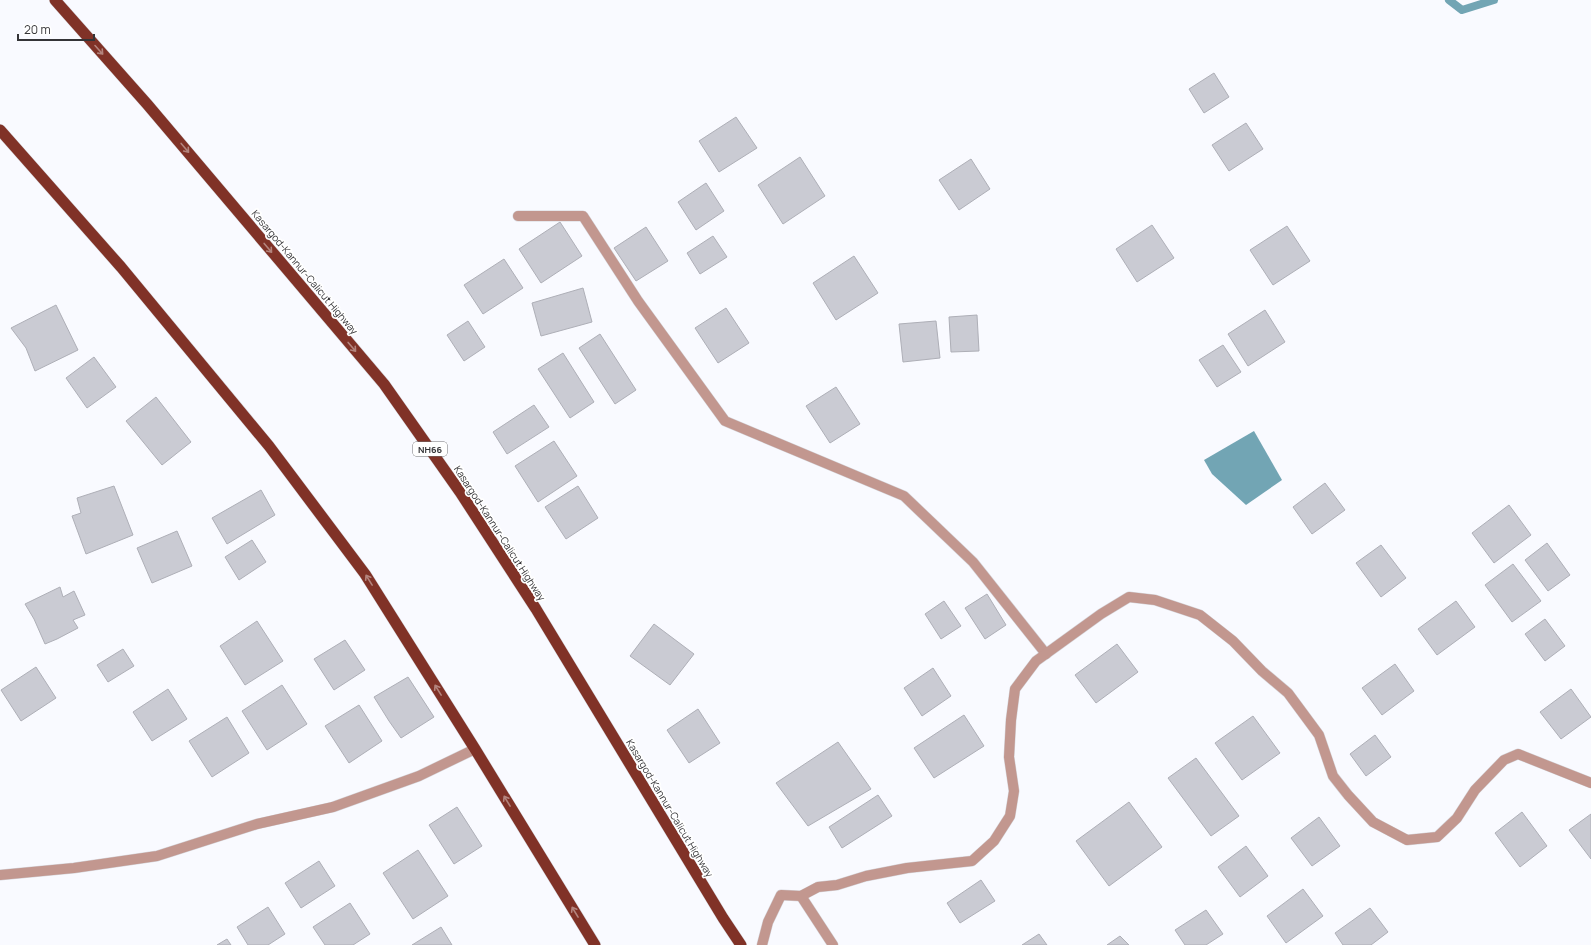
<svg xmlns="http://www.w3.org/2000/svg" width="1591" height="945" font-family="Manrope,sans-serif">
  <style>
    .water { fill: #72a5b4 }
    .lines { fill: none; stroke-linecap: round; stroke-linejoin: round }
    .stream { stroke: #72a5b4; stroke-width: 8 }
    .building { fill: #cacbd3; stroke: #aeafb7 }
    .minor-casing { stroke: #d6d6db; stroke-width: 11 }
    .trunk-casing { stroke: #d6d6db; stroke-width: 12 }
    .minor { stroke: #c2978f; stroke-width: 10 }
    .trunk { stroke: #803227; stroke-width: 11 }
    .oneway { stroke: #b3847d }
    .labels { text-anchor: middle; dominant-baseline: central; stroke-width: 3.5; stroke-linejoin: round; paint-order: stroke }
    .shield { fill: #fff; stroke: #717173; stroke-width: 1 }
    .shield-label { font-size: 9px; font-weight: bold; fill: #343437 }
    .street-label { font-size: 10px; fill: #343437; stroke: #fff }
  </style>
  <rect width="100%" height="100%" fill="#f9faff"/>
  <path class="water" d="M1254,431L1282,480L1246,505L1212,474L1204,460Z"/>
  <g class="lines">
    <path class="stream" d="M1449,0L1462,10L1494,0"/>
  </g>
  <g class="building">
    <path d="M1214,73L1229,97L1204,113L1189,89Z"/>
    <path d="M736,117L757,148L719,172L699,141Z"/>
    <path d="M1246,123L1263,149L1229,171L1212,145Z"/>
    <path d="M800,157L825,196L783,224L758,185Z"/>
    <path d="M971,159L990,189L959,210L939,180Z"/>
    <path d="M706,183L724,211L696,230L678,202Z"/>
    <path d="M560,222L582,256L541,283L519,249Z"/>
    <path d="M1152,225L1174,258L1137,282L1116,249Z"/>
    <path d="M1287,226L1310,261L1273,285L1250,250Z"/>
    <path d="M646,227L668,261L636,281L614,248Z"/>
    <path d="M713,236L727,257L700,274L687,253Z"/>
    <path d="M854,256L878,293L836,320L813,283Z"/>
    <path d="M504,259L523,288L483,314L464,285Z"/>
    <path d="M583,288L592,322L541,336L532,303Z"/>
    <path d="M56,305L78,350L35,371L26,348L11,328Z"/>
    <path d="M726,308L749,343L718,363L695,328Z"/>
    <path d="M1265,310L1285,342L1248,366L1228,334Z"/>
    <path d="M977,315L979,351L951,352L949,317Z"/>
    <path d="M468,321L485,347L464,361L447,335Z"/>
    <path d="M936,321L940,358L903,362L899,324Z"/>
    <path d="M600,334L636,390L615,404L579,348Z"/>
    <path d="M1223,345L1241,372L1217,387L1199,360Z"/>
    <path d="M563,353L594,402L570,418L538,369Z"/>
    <path d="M94,357L116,387L87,408L66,378Z"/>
    <path d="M836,387L860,424L830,443L806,406Z"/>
    <path d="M156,397L191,442L162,465L126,421Z"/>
    <path d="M534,405L549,427L507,454L493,432Z"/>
    <path d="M554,441L577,476L538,502L515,466Z"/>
    <path d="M1325,483L1345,510L1312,534L1293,507Z"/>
    <path d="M114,486L133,535L86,554L72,516L81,513L77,498Z"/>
    <path d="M578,486L598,518L566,539L545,507Z"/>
    <path d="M261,490L275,515L227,544L212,518Z"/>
    <path d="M1509,505L1531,535L1494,563L1472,533Z"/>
    <path d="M177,531L192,566L152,583L137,548Z"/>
    <path d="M252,540L266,562L239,580L225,557Z"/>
    <path d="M1547,543L1570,575L1548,591L1525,560Z"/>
    <path d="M1381,545L1406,578L1381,597L1356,563Z"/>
    <path d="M1513,564L1541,601L1512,622L1485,585Z"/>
    <path d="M60,587L63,597L74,591L85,615L73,620L78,628L57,639L45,644L34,619L25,604Z"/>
    <path d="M987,594L1006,625L985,639L965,608Z"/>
    <path d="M944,601L961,626L941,639L925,614Z"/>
    <path d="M1456,601L1475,627L1437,655L1418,629Z"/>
    <path d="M1545,619L1565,646L1545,661L1525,634Z"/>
    <path d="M257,621L283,661L245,685L220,646Z"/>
    <path d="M654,624L694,654L670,685L630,656Z"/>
    <path d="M345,640L365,670L334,690L314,659Z"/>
    <path d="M1117,644L1138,672L1096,703L1075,675Z"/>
    <path d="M123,649L134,666L108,682L97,665Z"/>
    <path d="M1395,664L1414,691L1382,715L1362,688Z"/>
    <path d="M36,667L56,698L21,721L1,690Z"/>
    <path d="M933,668L951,696L922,716L904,688Z"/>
    <path d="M408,677L434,717L401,738L389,721L374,697Z"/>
    <path d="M282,685L307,724L267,750L242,711Z"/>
    <path d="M168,689L187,719L152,741L133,712Z"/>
    <path d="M1571,689L1591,717L1561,739L1540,712Z"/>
    <path d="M359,705L382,741L349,763L325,726Z"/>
    <path d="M698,709L720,743L689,763L667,730Z"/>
    <path d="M964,715L984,746L934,778L914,748Z"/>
    <path d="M1253,716L1280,753L1242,780L1215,743Z"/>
    <path d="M227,717L249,753L212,777L189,741Z"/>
    <path d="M1375,735L1391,757L1366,776L1350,754Z"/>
    <path d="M838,742L871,789L808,826L776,783Z"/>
    <path d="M1196,758L1239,816L1211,836L1168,778Z"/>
    <path d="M878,795L892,816L842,848L829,827Z"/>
    <path d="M1129,802L1162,847L1109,886L1076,841Z"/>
    <path d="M457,807L482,846L454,864L429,825Z"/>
    <path d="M1522,812L1547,846L1520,867L1495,833Z"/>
    <path d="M1591,814V859L1569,830Z"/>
    <path d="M1319,817L1340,846L1312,866L1291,838Z"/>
    <path d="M1246,846L1268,876L1240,897L1218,867Z"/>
    <path d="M418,850L448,896L413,919L383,873Z"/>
    <path d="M319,861L335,886L301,908L285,883Z"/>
    <path d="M981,880L995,901L960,923L947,903Z"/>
    <path d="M1303,889L1323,916L1286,943L1267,916Z"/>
    <path d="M350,903L370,934L353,945H325L313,927Z"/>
    <path d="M268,907L285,934L268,945H248L237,927Z"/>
    <path d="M1370,908L1388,932L1371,945H1343L1335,933Z"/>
    <path d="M1206,910L1223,934L1206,945H1185L1175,930Z"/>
    <path d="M441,927L452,945H412Z"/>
    <path d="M1039,934L1047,945H1022Z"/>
    <path d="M1120,936L1129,945H1107Z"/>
    <path d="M227,939L231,945H217Z"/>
  </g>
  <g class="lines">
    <g class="minor-casing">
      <g id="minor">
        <path d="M518,216H583L638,301L725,421L904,496L973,562L1046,654"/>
        <path d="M0,875L74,868L157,856L257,824L333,807L419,776L475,749"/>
        <path d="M801,896L833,945"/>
        <path d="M762,945L768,922L781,895L801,896L818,887L837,885L866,876L907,868L972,861L994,841L1010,816L1014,791L1009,757L1011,720L1015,689L1036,661L1101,614L1129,597L1155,600L1200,615L1233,641L1262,671L1288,693L1319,735L1333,776L1348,795L1373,822L1407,840L1437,837L1457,818L1475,790L1504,760L1518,754L1591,783"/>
      </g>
    </g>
    <g class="trunk-casing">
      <g id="trunk">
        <path d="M55,0L147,104L384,384L460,492L536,609L723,918L741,945"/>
        <path d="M0,130L121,267L269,446L365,574L475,749L595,945"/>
      </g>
    </g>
    <use href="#minor" class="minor"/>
    <use href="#trunk" class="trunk"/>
  </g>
  <defs><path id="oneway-shaft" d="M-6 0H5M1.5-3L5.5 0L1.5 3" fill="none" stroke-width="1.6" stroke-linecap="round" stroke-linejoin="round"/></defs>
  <g class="oneway">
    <use href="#oneway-shaft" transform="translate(99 50) rotate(48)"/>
    <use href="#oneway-shaft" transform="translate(185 148) rotate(50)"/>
    <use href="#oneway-shaft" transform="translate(268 248) rotate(50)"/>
    <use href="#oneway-shaft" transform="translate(352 347) rotate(50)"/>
    <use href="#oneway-shaft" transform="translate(369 580) rotate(-122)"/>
    <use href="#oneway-shaft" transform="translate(438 690) rotate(-122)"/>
    <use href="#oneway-shaft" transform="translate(507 801) rotate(-121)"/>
    <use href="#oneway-shaft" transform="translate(575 912) rotate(-121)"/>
  </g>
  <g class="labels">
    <rect class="shield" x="413" y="442" width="34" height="14" rx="3"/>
    <g class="shield-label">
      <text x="430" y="449">NH66</text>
    </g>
    <g class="street-label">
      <text transform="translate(305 272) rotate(50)">Kasargod-Kannur-Calicut Highway</text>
      <text transform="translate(500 533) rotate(57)">Kasargod-Kannur-Calicut Highway</text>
      <text transform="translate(670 808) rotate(59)">Kasargod-Kannur-Calicut Highway</text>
    </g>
  </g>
  <path d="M18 34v6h76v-6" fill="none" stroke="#343437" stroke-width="2"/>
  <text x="24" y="34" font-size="12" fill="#343437" stroke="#ffffff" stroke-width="3" paint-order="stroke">20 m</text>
</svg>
